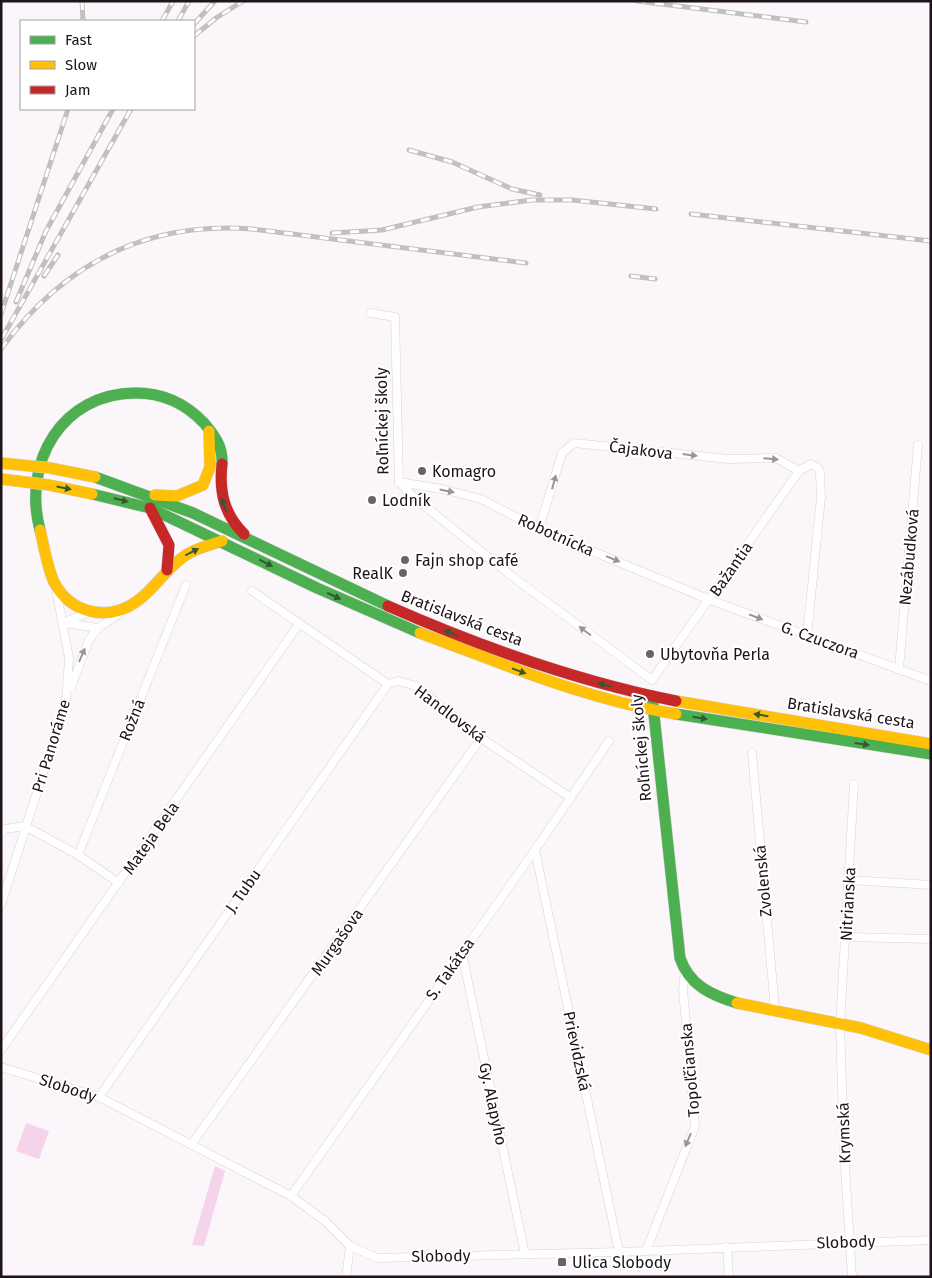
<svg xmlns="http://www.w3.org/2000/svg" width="932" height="1278" font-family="'Fira Sans',sans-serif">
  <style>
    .green { fill: #f4d3eb }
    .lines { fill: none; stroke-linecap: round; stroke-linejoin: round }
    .street-casing { stroke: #dad1d7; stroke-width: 9 }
    .fast-casing { stroke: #dad1d7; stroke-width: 12 }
    .slow-casing { stroke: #dad1d7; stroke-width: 12 }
    .jam-casing { stroke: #dad1d7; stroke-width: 12 }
    .street { stroke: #fefefe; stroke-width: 8 }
    .fast { stroke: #4caf50; stroke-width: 11 }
    .slow { stroke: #ffc107; stroke-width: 11 }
    .jam { stroke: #c62828; stroke-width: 11 }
    .rail-casing { stroke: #c1bfc0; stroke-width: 5 }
    .rail { stroke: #fff; stroke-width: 3; stroke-dasharray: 9; stroke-linecap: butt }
    .slow-bridge-casing { stroke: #dad1d7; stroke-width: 12; stroke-linecap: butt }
    .slow-bridge { stroke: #ffc107; stroke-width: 11 }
    .oneway { fill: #999498 }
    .oneway2 { fill: #335933 }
    .poi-dot { fill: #6b6269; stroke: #fff; stroke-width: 2 }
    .labels { text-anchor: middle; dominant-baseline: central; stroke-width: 4; stroke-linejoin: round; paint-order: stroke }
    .street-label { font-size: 16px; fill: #1e131b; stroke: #fff }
    .poi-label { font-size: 16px; fill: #1e131b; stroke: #fff; text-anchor: start }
  </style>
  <rect width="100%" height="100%" fill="#fbf6f9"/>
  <g class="green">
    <path d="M26,1123L49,1131L39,1159L16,1151Z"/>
    <path d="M215,1166L225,1171L204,1246L192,1245Z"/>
  </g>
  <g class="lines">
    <g class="street-casing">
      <g id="street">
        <path d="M371,313L395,317L399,482L415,498L513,577L652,680"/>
        <path d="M399,482L442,489L481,499L539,529L710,600L931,681"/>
        <path d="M539,529L562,453L574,443L729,459L776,458L799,471"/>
        <path d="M252,591L388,684L398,681L416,686L481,738L571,798"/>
        <path d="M65,622L89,612"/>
        <path d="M64,623L98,628"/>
        <path d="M899,669L918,445"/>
        <path d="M652,680L799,471L811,464L818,468L820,472L821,497L807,636"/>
        <path d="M71,687L89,640L98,628L119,614"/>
        <path d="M752,753L775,1009"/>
        <path d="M25,826L78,855L119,883"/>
        <path d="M1,832L5,829L25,826"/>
        <path d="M535,850L619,1252"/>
        <path d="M78,855L186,585"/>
        <path d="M850,880L931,885"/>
        <path d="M1,905L66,701L69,658L56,589"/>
        <path d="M847,937L931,939"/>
        <path d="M462,953L525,1254"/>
        <path d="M1,1050L299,624"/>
        <path d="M1,1067L99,1097L291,1196L325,1221L350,1246L377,1258L619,1252L931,1240"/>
        <path d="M99,1097L388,684"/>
        <path d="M191,1145L481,738"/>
        <path d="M291,1196L535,850L609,741"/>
        <path d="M727,1247L729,1277"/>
        <path d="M646,1251L695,1126L683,990L685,970"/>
        <path d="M346,1277L350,1246"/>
        <path d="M852,1277L844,1150L840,1024L854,784"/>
      </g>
    </g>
    <g class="fast-casing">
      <g id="fast">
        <path d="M95,477L193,513L388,606"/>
        <path d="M92,494L150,508L317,588L420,633"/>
        <path d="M40,530C22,462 62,393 136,393C163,393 186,404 204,423C215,436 223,447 222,464"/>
        <path d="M652,696L680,958C689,985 711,995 737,1003"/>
        <path d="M676,714L931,754"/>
      </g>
    </g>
    <g class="slow-casing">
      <g id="slow">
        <path d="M155,495L177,496L203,485L210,467L209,431"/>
        <path d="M40,530C44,546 47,567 54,582C70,613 107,622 136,602C155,589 167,567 186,555C197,548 210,545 222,541"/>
        <path d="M420,633C504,664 587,700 676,714"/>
        <path d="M676,701L931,744"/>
        <path d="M737,1003L861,1028L931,1050"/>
      </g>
    </g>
    <g class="jam-casing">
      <g id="jam">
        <path d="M222,464C219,492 224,514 244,534"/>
        <path d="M150,508L169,545L167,570"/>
        <path d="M388,606C481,647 576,681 676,701"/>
      </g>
    </g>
    <use href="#street" class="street"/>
    <use href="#fast" class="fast"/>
    <use href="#slow" class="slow"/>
    <use href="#jam" class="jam"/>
    <g class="rail-casing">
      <g id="rail">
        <path d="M82,1L83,21"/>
        <path d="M637,1L806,22"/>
        <path d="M162,21L173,1"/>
        <path d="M178,21L189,1"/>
        <path d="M194,24L215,1"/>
        <path d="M194,36L216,18L243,1"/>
        <path d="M409,150L452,162L512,189L540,195"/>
        <path d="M691,214L931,241"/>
        <path d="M332,233L382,230L478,207L532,200H572L656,209"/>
        <path d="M44,276L58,255"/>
        <path d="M631,276L655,279"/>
        <path d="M16,302L46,231L113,109"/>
        <path d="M1,314L68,109"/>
        <path d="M2,338L131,109"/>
        <path d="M1,349C63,264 146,221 252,229L526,263"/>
      </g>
    </g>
    <use href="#rail" class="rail"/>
    <g class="slow-bridge-casing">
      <g id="slow-bridge">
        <path d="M1,463L50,468L95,477"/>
        <path d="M1,479L49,485L92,494"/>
      </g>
    </g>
    <use href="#slow-bridge" class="slow-bridge"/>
  </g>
  <defs><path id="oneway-solid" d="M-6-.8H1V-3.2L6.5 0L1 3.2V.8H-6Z" transform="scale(1.25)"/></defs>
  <g class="oneway">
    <use href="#oneway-solid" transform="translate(690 455) rotate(7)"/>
    <use href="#oneway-solid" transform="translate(771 459) rotate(5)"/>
    <use href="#oneway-solid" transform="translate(554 482) rotate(-75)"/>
    <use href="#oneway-solid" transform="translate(447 491) rotate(11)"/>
    <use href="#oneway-solid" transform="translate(613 559) rotate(22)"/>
    <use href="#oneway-solid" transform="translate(756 617) rotate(21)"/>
    <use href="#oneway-solid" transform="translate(585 631) rotate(-143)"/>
    <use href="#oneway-solid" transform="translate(82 655) rotate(-67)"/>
    <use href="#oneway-solid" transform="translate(688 1140) rotate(113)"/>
  </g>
  <g class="oneway2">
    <use href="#oneway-solid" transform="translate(64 488) rotate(11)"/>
    <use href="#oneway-solid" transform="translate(121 500) rotate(14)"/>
    <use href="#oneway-solid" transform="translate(224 505) rotate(-109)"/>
    <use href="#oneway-solid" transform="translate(192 552) rotate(-27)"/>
    <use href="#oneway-solid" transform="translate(266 563) rotate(27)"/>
    <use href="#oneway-solid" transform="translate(334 596) rotate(25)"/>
    <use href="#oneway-solid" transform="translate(451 633) rotate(-158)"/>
    <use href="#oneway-solid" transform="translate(519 671) rotate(20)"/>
    <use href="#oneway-solid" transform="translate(605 685) rotate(-166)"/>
    <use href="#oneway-solid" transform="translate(761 715) rotate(-171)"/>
    <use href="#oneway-solid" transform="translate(700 718) rotate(9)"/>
    <use href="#oneway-solid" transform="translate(862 744) rotate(8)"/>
  </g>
  <g class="poi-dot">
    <circle cx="422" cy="471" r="5"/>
    <circle cx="372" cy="500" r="5"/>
    <circle cx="405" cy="560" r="5"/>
    <circle cx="403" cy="573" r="5"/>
    <circle cx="650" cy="654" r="5"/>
    <rect x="557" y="1257" width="10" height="10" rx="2.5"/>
  </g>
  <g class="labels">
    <g class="street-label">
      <text transform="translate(382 421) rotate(-91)">Roľníckej školy</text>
      <text transform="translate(641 450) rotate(7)">Čajakova</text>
      <text transform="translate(556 535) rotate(24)">Robotnícka</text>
      <text transform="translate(909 557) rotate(-85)">Nezábudková</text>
      <text transform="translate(731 569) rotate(-55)">Bažantia</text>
      <text transform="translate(462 618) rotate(21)">Bratislavská cesta</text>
      <text transform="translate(820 640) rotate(20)">G. Czuczora</text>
      <text transform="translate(851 713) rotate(9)">Bratislavská cesta</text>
      <text transform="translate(450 714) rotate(37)">Handlovská</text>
      <text transform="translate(132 720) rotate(-68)">Rožná</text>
      <text transform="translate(51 746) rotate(-73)">Pri Panoráme</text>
      <text transform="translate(641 748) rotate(-95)">Roľníckej školy</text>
      <text transform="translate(151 838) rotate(-55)">Mateja Bela</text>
      <text transform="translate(763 881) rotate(-95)">Zvolenská</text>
      <text transform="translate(243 891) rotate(-55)">J. Tubu</text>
      <text transform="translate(848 904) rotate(-87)">Nitrianska</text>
      <text transform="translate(337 942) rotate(-55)">Murgašova</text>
      <text transform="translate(450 969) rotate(-55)">S. Takátsa</text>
      <text transform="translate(577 1051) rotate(78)">Prievidzská</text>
      <text transform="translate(690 1070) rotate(-95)">Topoľčianska</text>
      <text transform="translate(68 1088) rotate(18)">Slobody</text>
      <text transform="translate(493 1104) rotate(78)">Gy. Alapyho</text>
      <text transform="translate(844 1133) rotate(-92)">Krymská</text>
      <text transform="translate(846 1242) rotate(-2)">Slobody</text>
      <text transform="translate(441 1256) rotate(-1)">Slobody</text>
    </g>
    <g class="poi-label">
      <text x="432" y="471">Komagro</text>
      <text x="382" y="500">Lodník</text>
      <text x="415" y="560">Fajn shop café</text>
      <text x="393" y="573" text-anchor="end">RealK</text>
      <text x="660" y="654">Ubytovňa Perla</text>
      <text x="572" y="1262">Ulica Slobody</text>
    </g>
  </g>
  <rect width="932" height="1278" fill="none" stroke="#1e131b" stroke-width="5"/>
  <rect x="20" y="20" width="175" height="90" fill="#ffffff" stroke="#a5a1a4"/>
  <rect x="30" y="36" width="25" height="8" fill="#4caf50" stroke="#a5a1a4"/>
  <text x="65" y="45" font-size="15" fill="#1e131b">Fast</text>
  <rect x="30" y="61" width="25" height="8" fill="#ffc107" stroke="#a5a1a4"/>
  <text x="65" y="70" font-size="15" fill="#1e131b">Slow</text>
  <rect x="30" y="86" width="25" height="8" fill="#c62828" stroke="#a5a1a4"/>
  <text x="65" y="95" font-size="15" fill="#1e131b">Jam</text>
</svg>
